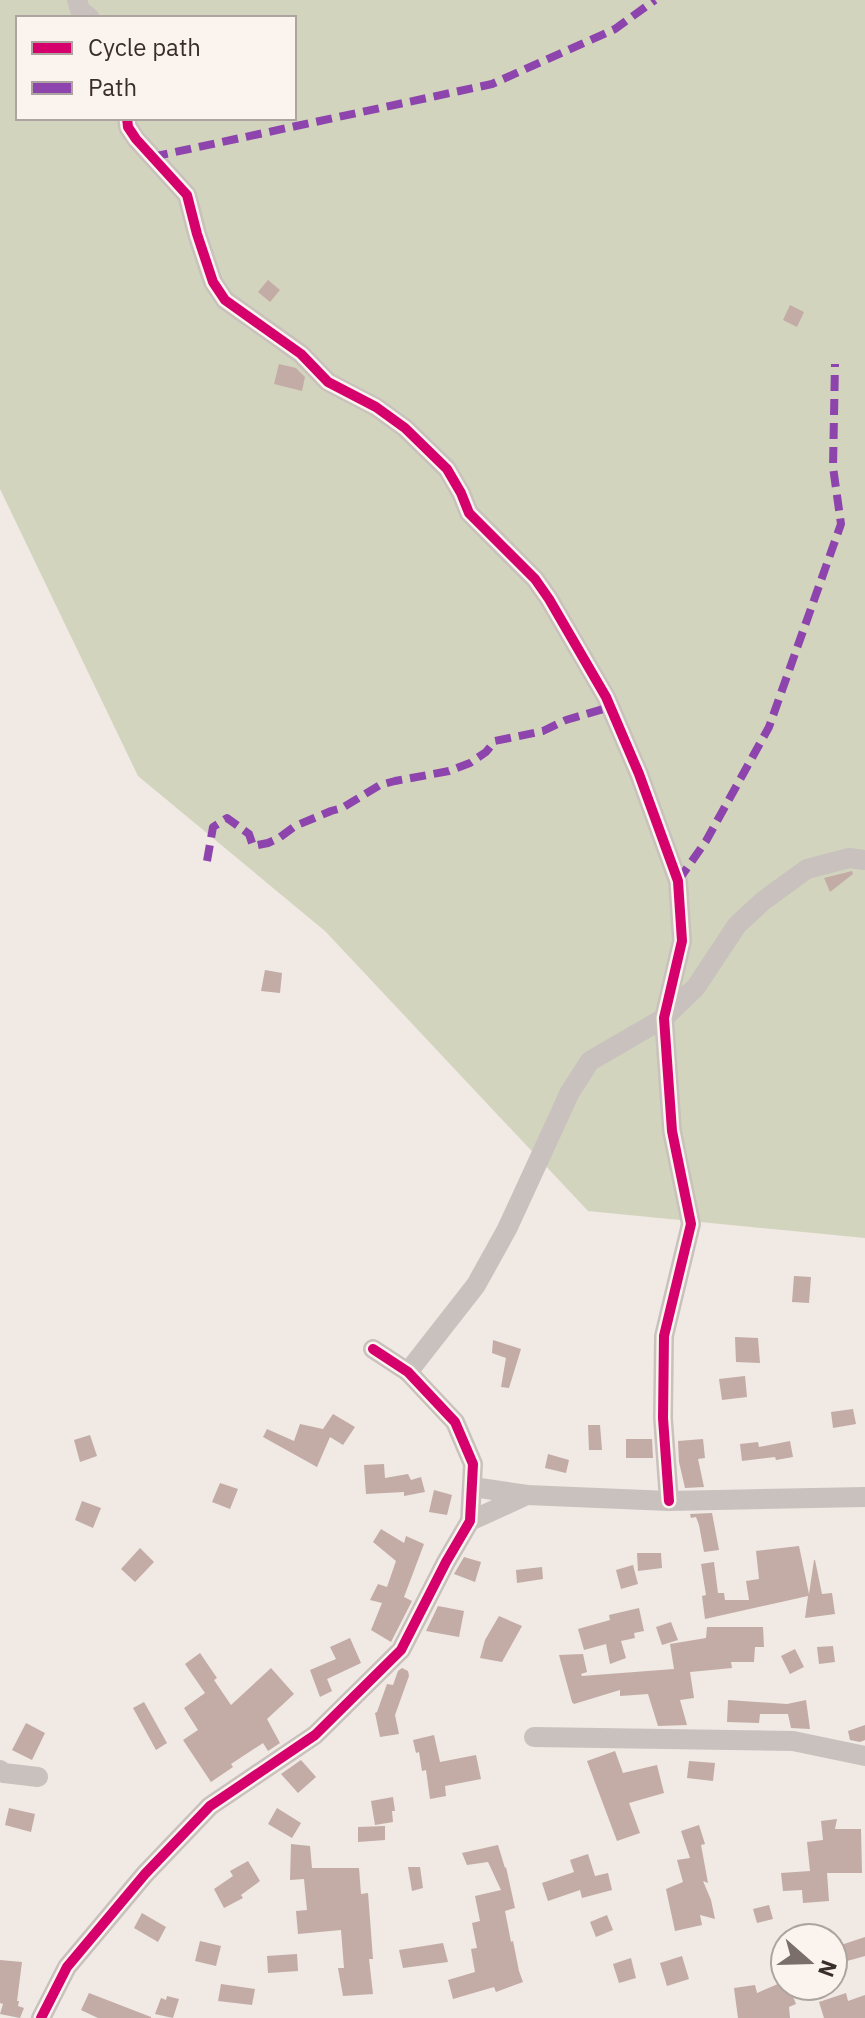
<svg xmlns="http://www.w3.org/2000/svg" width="865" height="2018" font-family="'IBM Plex Sans',sans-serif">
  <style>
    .green { fill: #d3d4be; fill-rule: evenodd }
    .building { fill: #c3aba6 }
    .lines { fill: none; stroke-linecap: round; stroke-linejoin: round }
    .minor { stroke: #c8c1bd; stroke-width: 20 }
    .quiet { stroke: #8e44ad; stroke-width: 8; stroke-dasharray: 16 8; stroke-linecap: butt }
    .cycleway-casing { stroke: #fbf3ed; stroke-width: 15 }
    .cycleway { stroke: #d6006c; stroke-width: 10 }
  </style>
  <rect width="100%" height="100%" fill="#f0e9e4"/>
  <path class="green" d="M0,0H865V1238L588,1211L325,931L138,776L0,489ZM18,18H294V118H18Z"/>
  <g class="building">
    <path d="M268,280L280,290L270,302L258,292Z"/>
    <path d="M790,305L804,312L797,327L783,320Z"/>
    <path d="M279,364L296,368L305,377L302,391L274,384Z"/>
    <path d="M852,871L853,874L830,892L824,878Z"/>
    <path d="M265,970L282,973L280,993L261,991Z"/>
    <path d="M794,1276L811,1277L809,1303L792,1302Z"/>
    <path d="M735,1337L758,1338L760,1363L736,1362Z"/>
    <path d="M493,1340L521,1349L509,1388L501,1387L506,1358L492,1353Z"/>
    <path d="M745,1376L747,1397L722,1400L719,1379Z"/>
    <path d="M853,1409L856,1424L833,1428L831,1412Z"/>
    <path d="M333,1414L355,1427L343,1445L330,1437L317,1467L263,1437L267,1429L294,1441L300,1424L323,1429Z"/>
    <path d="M588,1425H600L602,1450H589Z"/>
    <path d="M90,1435L97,1456L80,1462L74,1440Z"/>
    <path d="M626,1439H652L653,1458H626Z"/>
    <path d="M703,1439L705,1458L698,1459L704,1487L685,1488L679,1462L678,1441Z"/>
    <path d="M790,1441L793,1457L776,1460L775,1457L742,1461L740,1444L758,1442L759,1447Z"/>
    <path d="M548,1454L569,1460L566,1473L545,1468Z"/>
    <path d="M384,1464L385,1478L408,1474L411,1480L421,1477L425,1492L404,1496V1492L366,1494L364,1465Z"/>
    <path d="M220,1483L238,1489L230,1509L212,1502Z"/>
    <path d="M434,1490L452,1495L447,1515L429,1512Z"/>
    <path d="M82,1501L101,1508L93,1528L75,1520Z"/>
    <path d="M712,1513L719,1550L704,1552L699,1525L696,1517L691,1518L690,1514Z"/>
    <path d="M381,1529L404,1543L406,1536L424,1544L404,1597L412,1601L391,1642L371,1630L382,1603L370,1600L378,1584L387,1587L396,1561L373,1542Z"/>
    <path d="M799,1546L809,1594L814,1560H815L822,1594L832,1593L835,1614L805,1618L808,1596L705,1619L702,1596L706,1595L701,1564L714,1562L718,1593H724L725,1600H749L746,1581L759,1579L756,1551Z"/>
    <path d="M140,1548L154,1562L135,1582L121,1569Z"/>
    <path d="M637,1553H661L662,1568L638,1571Z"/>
    <path d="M464,1557L481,1562L475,1582L454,1574Z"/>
    <path d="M633,1565L638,1584L621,1589L616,1570Z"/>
    <path d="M542,1567L543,1579L517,1583L516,1570Z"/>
    <path d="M438,1606L464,1611L459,1637L426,1631Z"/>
    <path d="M639,1608L644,1631L634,1633L635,1638L621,1641L626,1658L610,1664L606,1644L584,1650L578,1629L610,1620L609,1615Z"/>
    <path d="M499,1616L522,1626L502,1662L480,1658L485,1640Z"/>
    <path d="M671,1622L678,1640L662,1645L656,1627Z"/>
    <path d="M707,1627H763L764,1647H755L754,1662H731L732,1668L690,1672L694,1698L680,1700L687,1725L658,1726L648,1694L620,1696V1690L574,1704L572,1702L559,1655L583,1654L587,1672L581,1674L582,1676L674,1669L670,1644L706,1638Z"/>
    <path d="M350,1638L361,1663L327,1679L332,1691L320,1697L310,1670L336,1659L330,1647Z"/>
    <path d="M833,1646L835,1662L819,1664L817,1647Z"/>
    <path d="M795,1649L804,1667L790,1674L781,1656Z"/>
    <path d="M200,1653L217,1678L214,1680L231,1705L271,1668L294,1694L267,1719L280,1743L268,1751L263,1743L231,1764L233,1767L211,1782L183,1740L198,1730L184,1708L205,1693L185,1664Z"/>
    <path d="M402,1668L408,1671L409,1676L395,1715L399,1734L380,1737L375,1713L377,1712L387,1684L393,1685L398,1671Z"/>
    <path d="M728,1700L787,1704L806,1700L810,1729L791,1728L788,1714H760L759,1723L727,1722Z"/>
    <path d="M144,1702L167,1743L156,1750L133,1708Z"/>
    <path d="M26,1723L45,1733L32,1760L12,1750Z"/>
    <path d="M865,1725V1740L860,1742L850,1740L848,1731Z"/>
    <path d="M434,1735L440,1762L476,1755L481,1779L445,1786L446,1796L430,1799L426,1770L422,1771L419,1752L416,1753L413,1740Z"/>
    <path d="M615,1751L623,1773L657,1765L664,1793L629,1803L640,1833L617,1841L587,1761Z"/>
    <path d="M301,1760L316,1777L298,1793L281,1774Z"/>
    <path d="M689,1761L715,1763L713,1781L687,1778Z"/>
    <path d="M393,1797L395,1811H392L393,1822L375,1825L371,1801Z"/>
    <path d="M9,1808L35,1814L31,1832L5,1825Z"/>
    <path d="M277,1808L301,1823L292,1838L268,1824Z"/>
    <path d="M837,1819L835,1829H861L862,1873H827L829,1901L803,1903L802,1890L783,1891L781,1873L810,1871L807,1842L823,1840L821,1821Z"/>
    <path d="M699,1825L705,1844L701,1845L708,1883L703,1881L711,1900L715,1919L700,1915L702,1925L675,1931L666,1889L683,1882L677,1860L690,1858L681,1831Z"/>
    <path d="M385,1826V1840L358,1842V1827Z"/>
    <path d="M291,1844L310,1846L312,1868H359L361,1894L368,1893L373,1959H369L373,1994L343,1996L338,1968H344L341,1930L298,1934L296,1911L307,1910L304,1879L290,1880Z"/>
    <path d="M498,1845L505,1868L506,1867L515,1908L505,1911L511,1942L513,1941L519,1971L523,1982L496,1992L494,1987L453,1999L448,1980L475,1972L471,1949L477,1948L472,1923L480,1921L475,1896L501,1890L488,1862L467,1865L462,1853Z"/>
    <path d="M588,1854L595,1876L608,1873L612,1890L582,1898L580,1890L548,1901L542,1883L574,1872L570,1860Z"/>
    <path d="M248,1861L260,1881L241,1895L243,1898L224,1908L214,1889L233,1876L230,1871Z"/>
    <path d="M408,1867H420L423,1888L412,1891Z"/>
    <path d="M769,1905L773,1919L757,1923L753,1909Z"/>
    <path d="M142,1913L166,1927L158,1942L134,1928Z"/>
    <path d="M607,1915L613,1930L596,1937L590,1922Z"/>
    <path d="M865,1937V1956L840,1963L835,1947Z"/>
    <path d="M200,1941L221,1946L216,1966L195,1961Z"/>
    <path d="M443,1943L448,1962L403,1968L399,1950Z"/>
    <path d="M297,1954L298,1971L268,1973L267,1956Z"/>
    <path d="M682,1956L689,1979L667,1986L660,1963Z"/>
    <path d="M631,1958L636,1978L619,1983L613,1964Z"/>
    <path d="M0,1960L22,1962L17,2001H19L18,2006L24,2008L20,2018L0,2014L3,2004L0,2003Z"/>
    <path d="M785,1981V1986H789L796,2004L789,2007L790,2018H738L734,1988L755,1985L757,1993Z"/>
    <path d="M221,1984L255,1989L252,2005L218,2001Z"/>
    <path d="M89,1993L151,2017V2018H98L81,2010Z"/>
    <path d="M846,1993L848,2001L865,1995V2018H824L819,2002Z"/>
    <path d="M167,1996L179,1999L173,2018L155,2014L161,1998L166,2000Z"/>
  </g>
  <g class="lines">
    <g class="minor">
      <path d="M77,0L80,10L90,18"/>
      <path d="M127,118L128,127L136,139L187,195L197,234L213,282L225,300L301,354L328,382L376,407L405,428L447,469L461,493L469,513L535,579L549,599L606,697L639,774L678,881L682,941L664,1018L672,1131L691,1224L664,1336L663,1418L669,1501"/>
      <path d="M408,1372L476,1285L507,1229L570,1092L590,1061L664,1018L696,987L737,925L763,901L807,869L849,858L865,860"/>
      <path d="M473,1487L527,1495L669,1501L865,1497"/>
      <path d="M470,1521L527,1495"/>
      <path d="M534,1737L793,1741L865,1756"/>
      <path d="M0,1770L4,1773L38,1777"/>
      <path d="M41,2018L67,1967L145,1874L210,1806L315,1735L401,1650L446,1562L470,1521L473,1464L455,1422L408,1372L373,1349"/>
    </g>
    <g class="quiet">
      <path d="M152,157L492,84L615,29L655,0"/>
      <path d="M207,861L213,827L227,818L249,834L253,846L268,843L279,838L295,826L331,811L342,808L380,785L395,781L449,771L470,763L486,752L495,741L543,731L566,720L610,707"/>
      <path d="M678,881L706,841L769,727L841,524L833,467L835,364"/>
    </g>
    <g class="cycleway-casing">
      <g id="cycleway">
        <path d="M127,118L128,127L136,139L187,195L197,234L213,282L225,300L301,354L328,382L376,407L405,428L447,469L461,493L469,513L535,579L549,599L606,697L639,774L678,881L682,941L664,1018L672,1131L691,1224L664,1336L663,1418L669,1501"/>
        <path d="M41,2018L67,1967L145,1874L210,1806L315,1735L401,1650L446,1562L470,1521L473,1464L455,1422L408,1372L373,1349"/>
      </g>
    </g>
    <use href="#cycleway" class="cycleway"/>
  </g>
  <rect x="16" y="16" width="280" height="104" fill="#fbf3ed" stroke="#aea49f" stroke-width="2"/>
  <rect x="32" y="42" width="40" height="12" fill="#d6006c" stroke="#aea49f" stroke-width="2"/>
  <text x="88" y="56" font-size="24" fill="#3a2e2a">Cycle path</text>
  <rect x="32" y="82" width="40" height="12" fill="#8e44ad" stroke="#aea49f" stroke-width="2"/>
  <text x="88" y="96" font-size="24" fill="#3a2e2a">Path</text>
  <g transform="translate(809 1962) rotate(110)"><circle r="38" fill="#fbf3ed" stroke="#aea49f" stroke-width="2"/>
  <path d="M0-6L14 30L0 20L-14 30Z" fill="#7a6f6b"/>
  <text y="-12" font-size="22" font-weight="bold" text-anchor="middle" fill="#3a2e2a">N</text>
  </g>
</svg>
